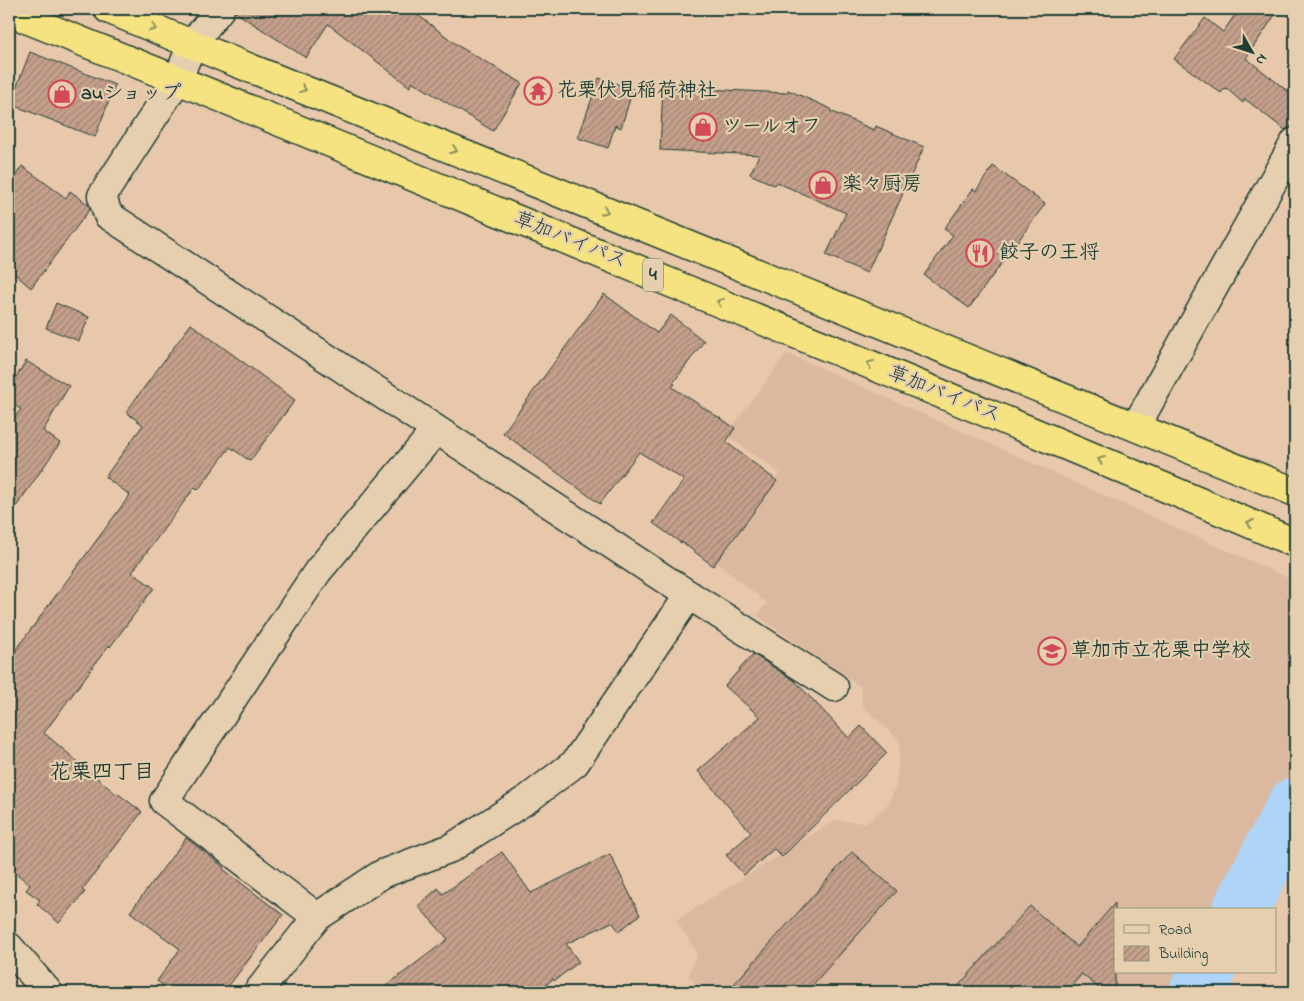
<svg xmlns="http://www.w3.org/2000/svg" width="1304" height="1001" font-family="'Indie Flower','Klee One',sans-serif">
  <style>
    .built { fill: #dab9a0 }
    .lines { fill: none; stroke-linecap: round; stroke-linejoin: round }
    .river { stroke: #aed4f8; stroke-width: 56 }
    .building { fill: url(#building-hatch); stroke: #1f3d34 }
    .minor-casing { stroke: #1f3d34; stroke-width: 31 }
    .tertiary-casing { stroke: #1f3d34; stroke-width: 31 }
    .trunk-casing { stroke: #1f3d34; stroke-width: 31 }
    .minor { stroke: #e6cfaf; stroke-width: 28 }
    .tertiary { stroke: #e6cfaf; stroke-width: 28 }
    .trunk { stroke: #f5e382; stroke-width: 28 }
    .oneway { stroke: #8a905b }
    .labels { text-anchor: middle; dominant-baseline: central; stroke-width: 4.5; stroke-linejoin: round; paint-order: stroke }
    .shield { fill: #e6cfaf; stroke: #5b6959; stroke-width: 1 }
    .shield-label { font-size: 19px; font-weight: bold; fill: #1f3d34 }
    .poi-label { font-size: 20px; font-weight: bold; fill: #1f3d34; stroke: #e6cfaf; text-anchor: start }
    .street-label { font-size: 20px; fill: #1f3d34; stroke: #e6cfaf }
    .neighbourhood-label { font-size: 21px; font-weight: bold; fill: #1f3d34; stroke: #e6cfaf }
  </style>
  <defs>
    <pattern id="building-hatch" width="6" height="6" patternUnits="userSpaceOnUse" patternTransform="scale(1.25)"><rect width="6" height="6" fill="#c5a08c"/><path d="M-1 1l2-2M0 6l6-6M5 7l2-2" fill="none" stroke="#9f8473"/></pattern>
  </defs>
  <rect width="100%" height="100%" fill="#e8c8ab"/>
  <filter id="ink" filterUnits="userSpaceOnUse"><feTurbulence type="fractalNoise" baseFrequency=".02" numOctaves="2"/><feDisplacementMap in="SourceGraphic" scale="10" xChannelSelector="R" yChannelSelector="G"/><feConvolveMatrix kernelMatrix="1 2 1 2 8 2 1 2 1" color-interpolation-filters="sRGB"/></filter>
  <g filter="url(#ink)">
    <path class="built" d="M787,353L1295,581V761L1219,910H1115V972H1186L1176,992H703L688,976L697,953L676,920L835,820L867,823L888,804L896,787L900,741L862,705L861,687L757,616L767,603L714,561L780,473L726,435Z"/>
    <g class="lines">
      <g class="river">
        <path d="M1240,910L1295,805"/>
        <path d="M1197,992L1207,972"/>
      </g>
    </g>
    <g class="building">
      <path d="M235,9H410L460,47L522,83L493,131L413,82L410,87L328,24L306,58L235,12Z"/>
      <path d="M1239,9H1279L1246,58L1295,97V126L1287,128L1285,130L1245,99L1243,103L1226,88L1221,93L1174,59L1205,18L1223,32Z"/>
      <path d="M30,52L115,85L95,137L10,104Z"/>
      <path d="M599,78L633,89L621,128L615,125L608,148L578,138Z"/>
      <path d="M663,87L787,93L788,90L831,109L830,111L874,130L876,126L924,147L867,273L826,255L846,213L776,182L774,185L750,174L759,155L660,150Z"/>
      <path d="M22,166L66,198L70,191L89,205L90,209L31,288L9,269V185Z"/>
      <path d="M993,166L1045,204L969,308L924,275L953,235L944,229L973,189L976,191Z"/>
      <path d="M604,294L657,333L671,315L704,341L673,383L675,384L672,387L735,428L726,442L777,481L713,566L682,542L681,543L653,523L684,480L639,452L600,504L503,433Z"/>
      <path d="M56,303L89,317L79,341L46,328Z"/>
      <path d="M191,324L295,400L250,461L230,447L198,490L195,487L132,572L154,588L110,647L109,645L44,733L116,794L117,793L142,812L82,890L85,892L59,923L37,904L40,900L26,890L30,885L9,867V659L130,495L105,477L143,425L126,412Z"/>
      <path d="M26,361L69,386L43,431L60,443L9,517V426L21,409L9,403V389Z"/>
      <path d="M753,654L795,681L849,738L861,726L887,753L782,857L774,849L744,875L726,855L751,833L698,771L760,717L725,686Z"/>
      <path d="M186,838L224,867L223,869L283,915L224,992H172L157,981L180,949L130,912Z"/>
      <path d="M502,852L531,893L610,854L640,915L619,931L612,922L566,944L579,962L554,981L553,979L537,992H378L448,939L418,906L438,888L443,894Z"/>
      <path d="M852,852L897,891L806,992H727Z"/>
      <path d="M1115,903V992H1103L1082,974L1066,992H953L1030,906L1077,947Z"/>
    </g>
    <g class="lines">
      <g class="minor-casing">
        <g id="minor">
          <path d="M220,9L192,44L178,79L102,196L108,215L689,595L834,687"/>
          <path d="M1136,426L1295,142"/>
          <path d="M317,917L164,801L318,571L436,430"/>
          <path d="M258,992L317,917L382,874L451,848L529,798L575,763L689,595"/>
        </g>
      </g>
      <g class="tertiary-casing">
        <path id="tertiary" d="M9,947L48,992"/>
      </g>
      <g class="trunk-casing">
        <g id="trunk">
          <path d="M108,9L225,58L607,212L1295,492"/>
          <path d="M9,12C236,103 462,196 688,290C891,373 1094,456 1295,543"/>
        </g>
      </g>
      <use href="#minor" class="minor"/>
      <use href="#tertiary" class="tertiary"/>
      <use href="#trunk" class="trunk"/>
    </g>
    <defs><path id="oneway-chevron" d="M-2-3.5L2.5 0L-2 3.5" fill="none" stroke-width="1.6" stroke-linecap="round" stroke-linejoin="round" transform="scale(1.25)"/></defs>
    <g class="oneway">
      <use href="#oneway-chevron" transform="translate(153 28) rotate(23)"/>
      <use href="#oneway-chevron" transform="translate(303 89) rotate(22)"/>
      <use href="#oneway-chevron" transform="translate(454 150) rotate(22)"/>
      <use href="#oneway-chevron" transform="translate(605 211) rotate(22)"/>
      <use href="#oneway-chevron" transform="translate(720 302) rotate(-158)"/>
      <use href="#oneway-chevron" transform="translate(870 364) rotate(-158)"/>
      <use href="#oneway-chevron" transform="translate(1101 460) rotate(-158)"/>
      <use href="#oneway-chevron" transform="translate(1250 523) rotate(-157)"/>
    </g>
  </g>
  <defs>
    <g id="temple-ring" transform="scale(1.4375)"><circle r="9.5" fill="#e6cfaf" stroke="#d1495b" stroke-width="1.5"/><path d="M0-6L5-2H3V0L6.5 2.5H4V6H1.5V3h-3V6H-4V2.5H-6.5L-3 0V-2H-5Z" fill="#d1495b"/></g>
    <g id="shop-ring" transform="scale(1.4375)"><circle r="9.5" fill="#e6cfaf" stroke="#d1495b" stroke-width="1.5"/><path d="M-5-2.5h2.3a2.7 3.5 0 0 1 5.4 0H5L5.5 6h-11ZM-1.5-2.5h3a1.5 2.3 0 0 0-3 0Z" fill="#d1495b"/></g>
    <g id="restaurant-ring" transform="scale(1.4375)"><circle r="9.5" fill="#e6cfaf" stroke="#d1495b" stroke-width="1.5"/><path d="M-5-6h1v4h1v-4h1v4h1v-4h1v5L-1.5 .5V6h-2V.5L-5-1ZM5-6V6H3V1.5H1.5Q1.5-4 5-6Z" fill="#d1495b"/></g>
    <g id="school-ring" transform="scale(1.4375)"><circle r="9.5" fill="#e6cfaf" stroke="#d1495b" stroke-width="1.5"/><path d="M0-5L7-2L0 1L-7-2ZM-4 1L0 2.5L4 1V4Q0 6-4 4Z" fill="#d1495b"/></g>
  </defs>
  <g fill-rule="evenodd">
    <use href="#temple-ring" x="538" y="91"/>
    <use href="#shop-ring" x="62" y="94"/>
    <use href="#shop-ring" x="703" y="127"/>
    <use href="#shop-ring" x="823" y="185"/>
    <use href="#restaurant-ring" x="980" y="253"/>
    <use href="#school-ring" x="1052" y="651"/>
  </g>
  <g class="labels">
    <rect class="shield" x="643" y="258.5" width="20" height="33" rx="4"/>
    <g class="shield-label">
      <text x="653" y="275">4</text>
    </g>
    <g class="poi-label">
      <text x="557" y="91">花栗伏見稲荷神社</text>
      <text x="81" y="94">auショップ</text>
      <text x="722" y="127">ツールオフ</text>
      <text x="842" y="185">楽々厨房</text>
      <text x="999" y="253">餃子の王将</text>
      <text x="1071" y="651">草加市立花栗中学校</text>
    </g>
    <g class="street-label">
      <text transform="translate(570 241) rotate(22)">草加バイパス</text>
      <text transform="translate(944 395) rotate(22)">草加バイパス</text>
    </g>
    <g class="neighbourhood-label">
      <text x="102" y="773">花栗四丁目</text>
    </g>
  </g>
  <rect width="1304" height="1001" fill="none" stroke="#e6cfaf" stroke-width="30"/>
  <rect x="15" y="15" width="1274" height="971" fill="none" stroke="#1f3d34" stroke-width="2" filter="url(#ink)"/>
  <rect x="1114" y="908" width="162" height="65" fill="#e6cfaf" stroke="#96957e"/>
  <rect x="1124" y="925" width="25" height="8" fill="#e6cfaf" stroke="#96957e"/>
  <text x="1159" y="934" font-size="15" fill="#1f3d34">Road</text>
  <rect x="1124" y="946" width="25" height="15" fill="url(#building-hatch)" stroke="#96957e"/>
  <text x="1159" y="958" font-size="15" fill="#1f3d34">Building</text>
  <g transform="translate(1252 52) rotate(129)" stroke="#e6cfaf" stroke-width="4" paint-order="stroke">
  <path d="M0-4L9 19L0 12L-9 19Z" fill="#1f3d34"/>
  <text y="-8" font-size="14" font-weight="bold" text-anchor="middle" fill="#1f3d34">N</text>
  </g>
</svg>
